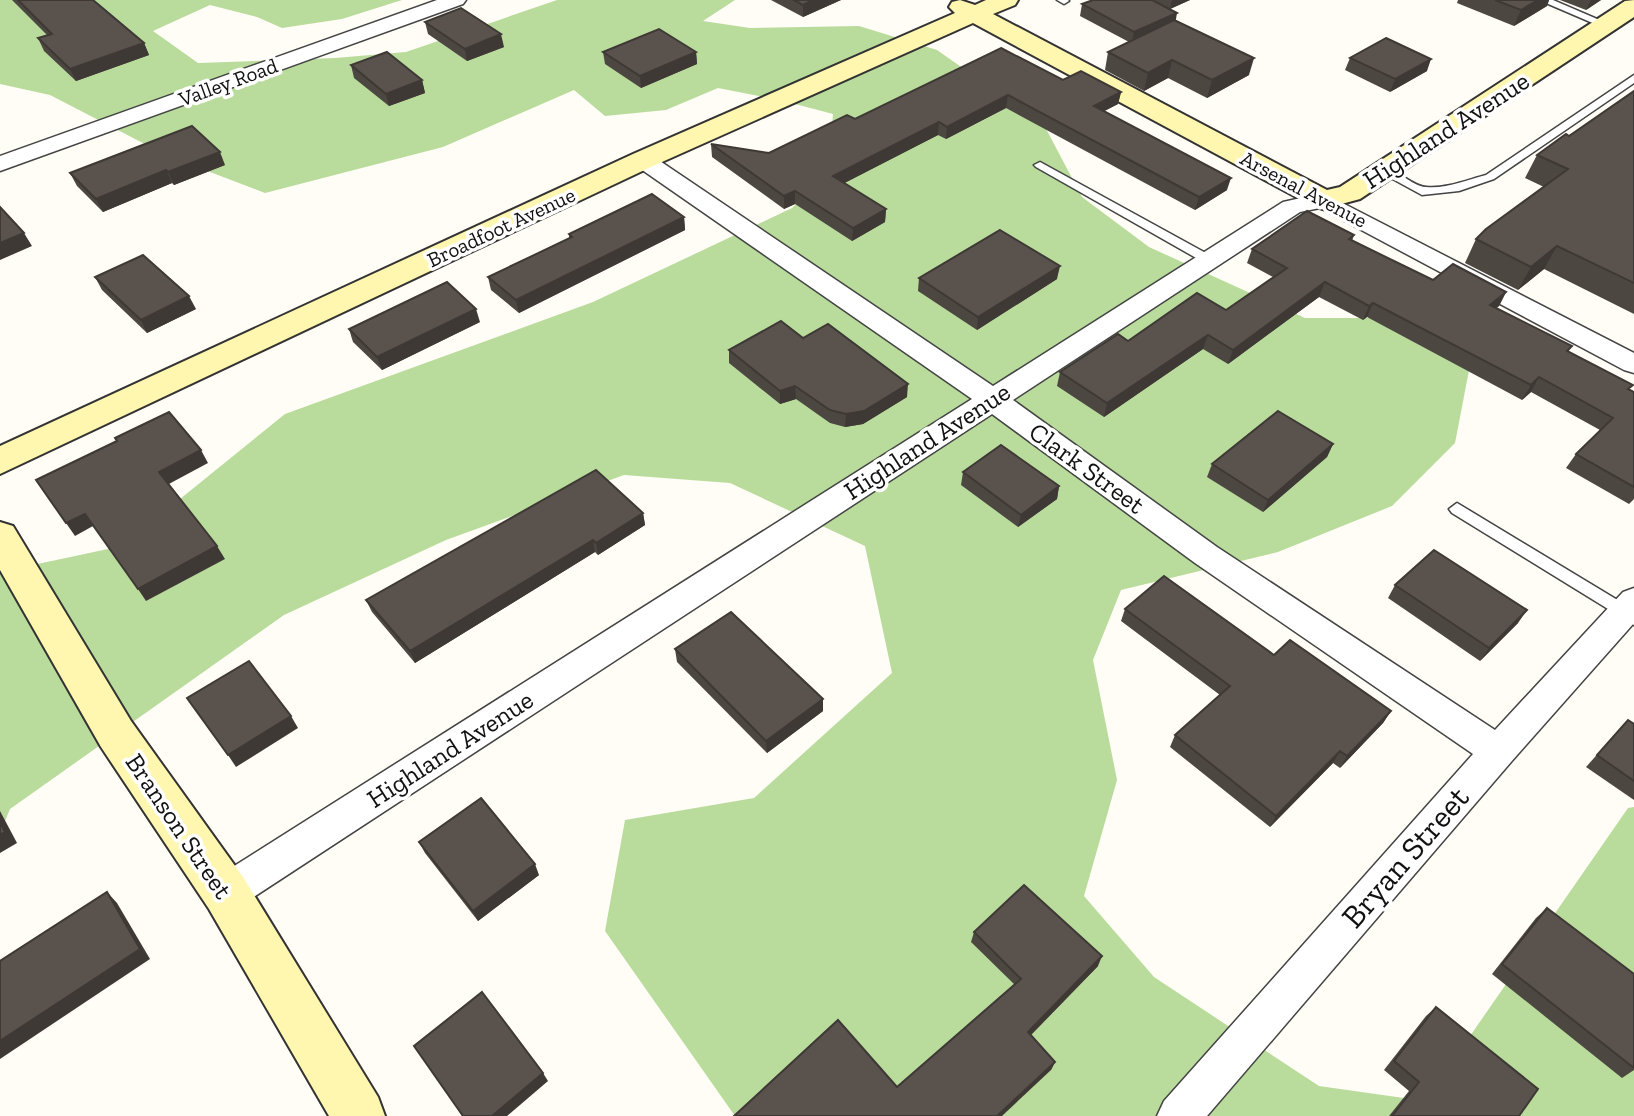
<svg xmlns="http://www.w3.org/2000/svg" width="1634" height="1116" font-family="'Zilla Slab',serif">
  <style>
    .forest { fill: #b9dc9c }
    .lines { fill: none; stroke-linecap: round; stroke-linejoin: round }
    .lane-casing { stroke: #444; stroke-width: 3 }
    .street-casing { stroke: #444; stroke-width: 3 }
    .secondary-casing { stroke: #333; stroke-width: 4 }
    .lane { fill: #fff; fill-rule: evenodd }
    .street { fill: #fff; fill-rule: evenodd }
    .secondary { fill: #fff6b0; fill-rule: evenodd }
    .wall { fill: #4d4742 }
    .shaded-wall { fill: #3f3936 }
    .building { fill: #5a524d; stroke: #3f3936; stroke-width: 2 }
    .labels { text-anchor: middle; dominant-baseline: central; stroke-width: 7; stroke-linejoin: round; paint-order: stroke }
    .far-street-label { font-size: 21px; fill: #111; stroke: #fff }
    .street-label { font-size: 26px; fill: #111; stroke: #fff }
    .near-street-label { font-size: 32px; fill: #111; stroke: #fff }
  </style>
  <rect width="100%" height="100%" fill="#fffdf5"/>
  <path class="forest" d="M0,0H402L342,19L282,28L257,17L210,5L153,31L198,63L335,58L406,52L557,0H735L703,21L750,28L859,26L937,50L1044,125L1082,197L1149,247L1305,318H1427L1471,360L1455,443L1392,506L1278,552L1121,590L1093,660L1117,780L1084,896L1154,977L1319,1086L1425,1101L1628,808L1634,807V1116H735L605,931L625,820L754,798L892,673L865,546L730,483L624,475L446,540L284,615L10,809L0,833V572L122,546L285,414L593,302L792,208L829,172L833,114L780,100L718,88L666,110L605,116L574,90L443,147L265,193L168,156L50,95L0,84Z"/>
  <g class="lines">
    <g class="lane-casing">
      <g id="lane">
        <path d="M1057,0H1068L1069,1L1064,4Z"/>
        <path d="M1539,0H1553L1611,25L1602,27Z"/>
        <path d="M1634,75V83L1494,179L1459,191L1422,195L1378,171L1380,169C1397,166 1410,186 1426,187C1446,189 1467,180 1486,175Z"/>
        <path d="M1040,162L1213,257L1215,260L1209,264L1205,263L1036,167L1034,165Z"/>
        <path d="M1457,503L1634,610V625L1452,513L1449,509Z"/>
      </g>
    </g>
    <g class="street-casing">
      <g id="street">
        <path d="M437,0H466L463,4L0,171V156Z"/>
        <path d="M643,153L651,155L993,386L1283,202L1323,193L1634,353V373L1624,370L1320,208L1300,212L1013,400L1217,547L1495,730L1623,592L1634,588V623L1511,762L1207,1116H1157L1164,1101L1473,754L1195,563L992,414L240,906L226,911L212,906L207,893L212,880L972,399L635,165L631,160L635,155Z"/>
      </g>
    </g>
    <g class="secondary-casing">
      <g id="secondary">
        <path d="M960,0L975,5L986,0H1018L1015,5L993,14L1327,190L1340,187L1625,1L1634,0V17L1360,199L1323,209L1313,206L973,23L653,166L0,474V446L633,154L955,13L949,7L952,2Z"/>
        <path d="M0,522L13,526L131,721L243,877L378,1097L385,1116H329L209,909L101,747L0,570Z"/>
      </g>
    </g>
    <use href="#lane" class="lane"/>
    <use href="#street" class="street"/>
    <use href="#secondary" class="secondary"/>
  </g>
  <g class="wall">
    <path d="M12,0H93L144,43L149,55L76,81L44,51L38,38L47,35Z"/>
    <path d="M771,0H841L803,17Z"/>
    <path d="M1152,0H1190L1170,9Z"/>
    <path d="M1458,0H1549L1547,6L1514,26L1457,3Z"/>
    <path d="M1560,0H1601L1586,10Z"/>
    <path d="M1082,4L1176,20L1249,75L1207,98L1168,78L1144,91L1105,70L1108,52L1129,42L1080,16Z"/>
    <path d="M425,22L504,47L467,61L428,34Z"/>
    <path d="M603,52H696L697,64L641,88L605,64Z"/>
    <path d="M1350,58L1427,71L1390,92L1345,70Z"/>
    <path d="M351,65L422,80L425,93L389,106L354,78Z"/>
    <path d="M1063,80L1121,92L1118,104L1104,111L1227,190L1195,210L1006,108L946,139L938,135L844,183L886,209L885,222L852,241L795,204L784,209L712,157L711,144L769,153L855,119Z"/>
    <path d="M1634,91V314L1544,269L1518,290L1465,263L1476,239L1544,187L1525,178L1537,155L1569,136Z"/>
    <path d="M225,165L174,185L172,183L103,212L77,186L70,173Z"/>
    <path d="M684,217L685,230L519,313L491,290L488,277L569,238V234Z"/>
    <path d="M1354,235L1352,241L1433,280L1506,292L1499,306L1496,308L1572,346L1568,351L1634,392V499L1629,504L1566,468L1576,454L1600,430L1531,392L1522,400L1367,317L1363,320L1319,297L1228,364L1203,349L1104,417L1057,386L1060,372L1128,341L1226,310L1273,277L1247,263L1252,249Z"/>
    <path d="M95,277L196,309L147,333L102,290Z"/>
    <path d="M919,278L1057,279L977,330L918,291Z"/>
    <path d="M480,322L382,370L353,342L349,329Z"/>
    <path d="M803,338L907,397L863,424L845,427L830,423L796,399L780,404L729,363V350Z"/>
    <path d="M1333,444L1327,457L1263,512L1207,477L1212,464Z"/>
    <path d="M963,472L1059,486L1057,499L1018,527L961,485Z"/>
    <path d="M643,513L645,525L598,555L595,552L415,663L372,612L366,600Z"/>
    <path d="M1395,585L1518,623L1480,661L1388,598Z"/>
    <path d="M1125,609L1274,655L1391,711L1383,723L1340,768L1333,763L1270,827L1170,747L1175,735L1220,695L1121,621Z"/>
    <path d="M675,649L823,711L767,753L677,662Z"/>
    <path d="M1628,720L1634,724V800L1586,767Z"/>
    <path d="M419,842L539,875L478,921L425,853Z"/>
    <path d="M1547,908L1634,974V1070L1622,1078L1492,974L1536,918Z"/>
    <path d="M974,932L1098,966L1031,1035L1055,1062L1051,1070L897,1087L1015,985L971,942Z"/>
    <path d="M1436,1007L1519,1116H1389L1409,1091L1384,1070L1426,1016Z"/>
  </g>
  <g class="shaded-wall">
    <path d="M813,0H841L803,17V5Z"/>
    <path d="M1172,0H1190L1170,9Z"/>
    <path d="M1538,0H1549L1547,6L1514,26L1521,10Z"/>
    <path d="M1591,0H1601L1586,10Z"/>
    <path d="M1177,13L1175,25L1132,44L1134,32Z"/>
    <path d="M501,34L504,47L467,61L465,49Z"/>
    <path d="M144,43L149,55L76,81L70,69Z"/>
    <path d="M696,52L697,64L641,88L640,76Z"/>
    <path d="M1254,58L1249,75L1207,98L1212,80Z"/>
    <path d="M1431,59L1427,71L1390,92L1395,79Z"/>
    <path d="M1172,60L1168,78L1144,91L1148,73Z"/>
    <path d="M422,80L425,93L389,106L386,94Z"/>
    <path d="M1121,92L1118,104L1091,118L1094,106Z"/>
    <path d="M1008,95L1006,108L946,139L947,127Z"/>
    <path d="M939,122L938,135L833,189V176Z"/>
    <path d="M220,152L225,165L174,185L168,172Z"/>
    <path d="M166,170L172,183L103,212L96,199Z"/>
    <path d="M1231,178L1227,190L1195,210L1199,197Z"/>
    <path d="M795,191V204L784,209V196Z"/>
    <path d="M886,209L885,222L852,241L853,228Z"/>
    <path d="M684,217L685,230L519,313L516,300Z"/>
    <path d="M24,233L32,246L0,260V243Z"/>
    <path d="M1557,246L1544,269L1518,290L1531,267Z"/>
    <path d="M1060,266L1057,279L977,330L978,317Z"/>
    <path d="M1325,282L1319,297L1228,364L1233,350Z"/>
    <path d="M1506,292L1499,306L1482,319L1490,305Z"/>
    <path d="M189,296L196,309L147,333L141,320Z"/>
    <path d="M1373,303L1367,317L1363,320L1369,306Z"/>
    <path d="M476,309L480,322L382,370L377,357Z"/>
    <path d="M1208,335L1203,349L1104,417L1107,403Z"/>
    <path d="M1539,377L1531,392L1522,400L1531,385Z"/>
    <path d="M908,384L907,397L863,424L845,427L846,414Z"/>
    <path d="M795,386L796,399L780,404V391Z"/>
    <path d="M1333,444L1327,457L1263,512L1268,500Z"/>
    <path d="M201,450L208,463L167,485L159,472Z"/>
    <path d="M1059,486L1057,499L1018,527L1021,515Z"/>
    <path d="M643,513L645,525L598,555L596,543Z"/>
    <path d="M85,514L93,526L75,536L66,523Z"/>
    <path d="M593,540L595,552L415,663L410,651Z"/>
    <path d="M217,546L225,559L146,601L138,589Z"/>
    <path d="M1527,610L1518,623L1480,661L1489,648Z"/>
    <path d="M823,699V711L767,753L766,741Z"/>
    <path d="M1391,711L1383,723L1340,768L1347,756Z"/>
    <path d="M291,716L298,728L236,767L228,755Z"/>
    <path d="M1340,751L1333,763L1270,827L1276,816Z"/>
    <path d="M0,811L17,843L0,853Z"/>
    <path d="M535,864L539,875L478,921L473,911Z"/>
    <path d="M107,892L117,903L150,959L0,1059V1041Z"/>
    <path d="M1102,956L1098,966L1025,1041L1028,1032Z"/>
    <path d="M1055,1062L1051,1070L1002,1116H997Z"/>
    <path d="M543,1073L548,1081L507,1116H492Z"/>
  </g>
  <g class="building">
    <path d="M18,0H93L144,43L70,69L38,38L52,34Z"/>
    <path d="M794,0H813L803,5Z"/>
    <path d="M1093,0H1152L1177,13L1134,32L1082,4Z"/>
    <path d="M1495,0H1538L1521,10Z"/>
    <path d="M461,8L501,34L465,49L425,22Z"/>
    <path d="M1174,20L1254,58L1212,80L1172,60L1148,73L1108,52Z"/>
    <path d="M659,29L696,52L640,76L603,52Z"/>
    <path d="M1386,38L1431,59L1395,79L1350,58Z"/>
    <path d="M1001,48L1063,80L1081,71L1121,92L1094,106L1231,178L1199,197L1008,95L947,127L939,122L833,176L886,209L853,228L795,191L784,196L711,144L769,153L847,115L855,119Z"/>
    <path d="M387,52L422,80L386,94L351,65Z"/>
    <path d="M1634,91V283L1557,246L1531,267L1476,239L1486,229L1568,169L1537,155L1566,134L1569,136Z"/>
    <path d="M192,126L220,152L168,172L166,170L96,199L70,173Z"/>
    <path d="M652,194L684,217L516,300L488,277L572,237L569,234Z"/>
    <path d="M0,207L24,233L0,243Z"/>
    <path d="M1307,211L1354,235L1349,239L1433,280L1453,264L1506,292L1490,305L1572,346L1567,351L1633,385L1628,389L1634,392V487L1576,454L1613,418L1539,377L1531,385L1373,303L1369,306L1325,282L1233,350L1208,335L1107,403L1060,372L1118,334L1128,341L1197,293L1226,310L1287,268L1252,249Z"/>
    <path d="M1000,230L1060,266L978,317L919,278Z"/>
    <path d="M143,255L189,296L141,320L95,277Z"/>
    <path d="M447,282L476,309L377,357L349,329Z"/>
    <path d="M781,321L803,338L828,324L908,384L864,411L846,414L830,410L795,386L780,391L729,350Z"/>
    <path d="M1278,411L1333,444L1268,500L1212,464Z"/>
    <path d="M169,412L201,450L159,472L217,546L138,589L85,514L66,523L36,480L117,441L115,438Z"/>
    <path d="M1001,445L1059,486L1021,515L963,472Z"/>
    <path d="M596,470L643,513L596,543L593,540L410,651L366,600Z"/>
    <path d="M1434,550L1527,610L1489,648L1395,585Z"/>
    <path d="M1164,576L1274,655L1290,640L1391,711L1347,756L1340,751L1276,816L1175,735L1230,686L1125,609Z"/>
    <path d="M731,612L823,699L766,741L675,649Z"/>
    <path d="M249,661L291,716L228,755L187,698Z"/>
    <path d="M1628,720L1634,724V781L1597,755Z"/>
    <path d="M481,798L535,864L473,911L419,842Z"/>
    <path d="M0,822L5,832L0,835Z"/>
    <path d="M1024,885L1102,956L1028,1032L1055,1062L997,1116H734L838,1020L897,1087L1021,979L974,932Z"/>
    <path d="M107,892L140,949L0,1041V961Z"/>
    <path d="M1547,908L1634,974V1068L1502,964Z"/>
    <path d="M482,992L543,1073L492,1116H463L414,1046Z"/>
    <path d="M1436,1007L1538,1089L1519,1116H1392L1419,1082L1394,1061Z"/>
  </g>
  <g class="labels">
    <g class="far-street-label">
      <text transform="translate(228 82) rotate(-20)">Valley Road</text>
      <text transform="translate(1304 189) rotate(28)">Arsenal Avenue</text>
      <text transform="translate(501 227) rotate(-25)">Broadfoot Avenue</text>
    </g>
    <g class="street-label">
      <text transform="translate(1446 130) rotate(-33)">Highland Avenue</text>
      <text transform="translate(927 441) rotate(-33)">Highland Avenue</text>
      <text transform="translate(1087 468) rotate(36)">Clark Street</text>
      <text transform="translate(450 749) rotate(-33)">Highland Avenue</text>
      <text transform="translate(179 826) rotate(56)">Branson Street</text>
    </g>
    <g class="near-street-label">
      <text transform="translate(1405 857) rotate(-49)">Bryan Street</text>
    </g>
  </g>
</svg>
